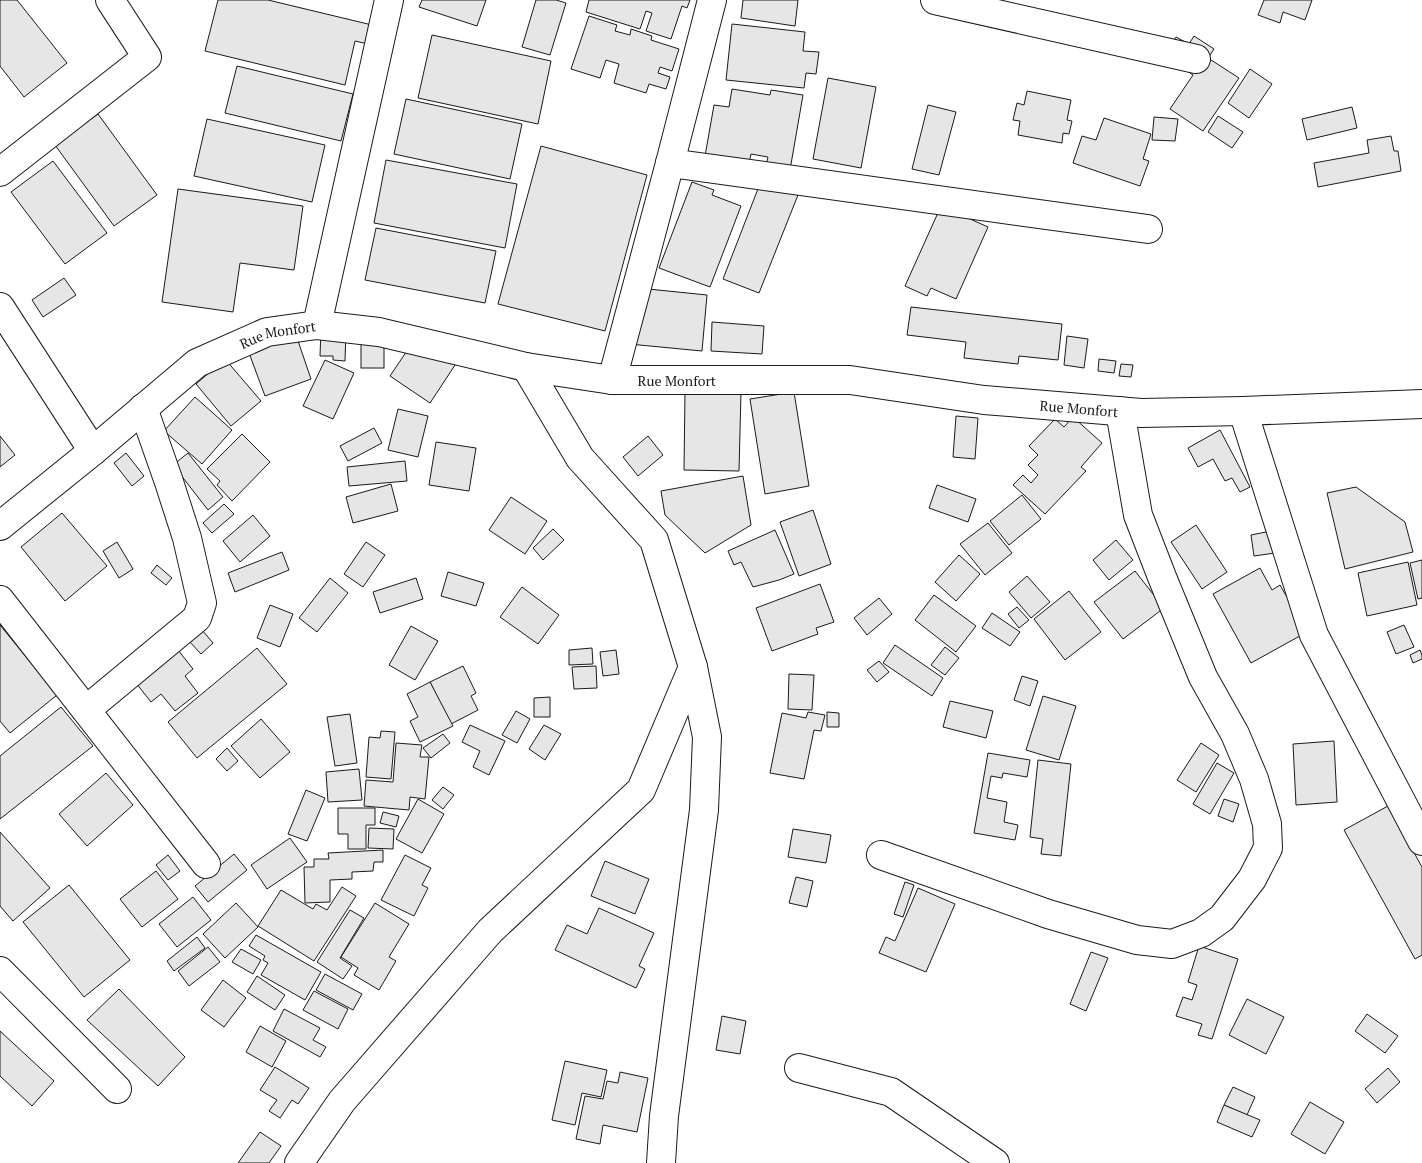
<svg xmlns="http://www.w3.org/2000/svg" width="1422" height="1163" font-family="'PT Serif',serif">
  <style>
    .building { fill: #e6e6e6; stroke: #1a1a1a }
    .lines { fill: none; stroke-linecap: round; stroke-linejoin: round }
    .street-casing { stroke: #1a1a1a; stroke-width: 30 }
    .street { stroke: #fff; stroke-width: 28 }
    .labels { text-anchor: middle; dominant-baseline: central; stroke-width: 4; stroke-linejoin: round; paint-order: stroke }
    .street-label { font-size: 14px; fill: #1a1a1a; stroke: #fff }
  </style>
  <rect width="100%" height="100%" fill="#fff"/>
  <g class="building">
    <path d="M0,0H17L67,63L24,97L0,66Z"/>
    <path d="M218,0H268L372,25L368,44L355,41L345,85L205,51Z"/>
    <path d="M422,0H486L477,26L419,7Z"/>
    <path d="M536,0H556L566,3L550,55L522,47Z"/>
    <path d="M589,0H690L687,8L682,6L671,39L646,31L652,13L646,11L640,29L586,12Z"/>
    <path d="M743,0H798L795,26L741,18Z"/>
    <path d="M1264,0H1312L1305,20L1283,12L1280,23L1258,15Z"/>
    <path d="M589,16L617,25L615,31L630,35L631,29L652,36L651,40L679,49L672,71L660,67L658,73L670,77L666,89L649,84L646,93L614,83L619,64L606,60L600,78L571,69Z"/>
    <path d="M732,24L805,32L803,51L819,52L816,74L806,73L804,88L726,80Z"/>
    <path d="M432,35L551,61L538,124L418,98Z"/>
    <path d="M1194,36L1214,49L1208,58L1239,78L1203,131L1170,109L1193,75L1164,55L1176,37L1189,44Z"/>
    <path d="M237,66L353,94L341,141L225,113Z"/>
    <path d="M1250,69L1272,84L1249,118L1228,103Z"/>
    <path d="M828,78L876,87L861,168L813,159Z"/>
    <path d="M732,89L770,95L771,90L803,95L790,170L766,166L768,157L751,154L749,163L705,156L714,105L729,107Z"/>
    <path d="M1027,91L1071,100L1067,120L1072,121L1069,134L1063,133L1062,143L1018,135L1020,121L1013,120L1017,103L1024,105Z"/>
    <path d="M406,99L522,124L510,179L394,154Z"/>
    <path d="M928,105L956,112L939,175L912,169Z"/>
    <path d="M1352,107L1357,128L1307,140L1302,119Z"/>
    <path d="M98,114L157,195L114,226L55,145Z"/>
    <path d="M1218,116L1243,132L1232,148L1208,132Z"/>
    <path d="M1154,117L1178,119L1175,141L1152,140Z"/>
    <path d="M1104,118L1151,134L1143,159L1149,161L1140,186L1073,163L1082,136L1096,140Z"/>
    <path d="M207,119L325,145L312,202L194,176Z"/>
    <path d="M1391,136L1394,151H1398L1401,171L1318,187L1314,163L1369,153L1367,140Z"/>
    <path d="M541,146L647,175L605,331L498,304Z"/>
    <path d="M386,160L517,184L505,248L374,223Z"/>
    <path d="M53,161L107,233L65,264L11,192Z"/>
    <path d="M761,181L798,195L759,293L723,279Z"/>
    <path d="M692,182L714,190L712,195L741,206L710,287L659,268Z"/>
    <path d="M178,189L303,206L294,270L240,263L233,312L162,302Z"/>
    <path d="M941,206L988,227L956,299L931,288L927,296L905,286Z"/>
    <path d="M376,228L496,251L485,303L365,280Z"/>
    <path d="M64,278L76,295L43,317L32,300Z"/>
    <path d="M648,289L707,295L702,351L629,344Z"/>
    <path d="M911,307L1062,324L1058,360L1019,356L1018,364L964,358L966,342L907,335Z"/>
    <path d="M712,322L764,326L762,354L711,351Z"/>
    <path d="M321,329L346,330L345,361L333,360V356H320Z"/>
    <path d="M421,330L461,356L430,403L390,376Z"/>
    <path d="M296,335L311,379L265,396L249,353Z"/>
    <path d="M1067,336L1088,339L1084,368L1064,365Z"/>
    <rect x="361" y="341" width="23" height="27"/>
    <path d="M225,359L261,401L231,426L196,384Z"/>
    <path d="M1099,359L1116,361L1114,373L1098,371Z"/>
    <path d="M325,360L354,373L333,419L303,406Z"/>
    <path d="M1121,364L1133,365L1131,377L1119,376Z"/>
    <path d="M685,391L741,392L739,471L684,470Z"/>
    <path d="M794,392L809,486L765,494L750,399Z"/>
    <path d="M195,397L232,430L202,464L164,431Z"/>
    <path d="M398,409L428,416L418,457L388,450Z"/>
    <path d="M956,416L978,418L975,459L953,457Z"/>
    <path d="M1073,417L1102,443L1081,467L1086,471L1045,514L1013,485L1023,475L1031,483L1038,475L1028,465L1038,455L1029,446L1055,419L1064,427Z"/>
    <path d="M374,428L382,443L348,461L340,446Z"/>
    <path d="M1220,430L1250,487L1240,492L1232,478L1225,481L1213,459L1198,467L1188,448Z"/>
    <path d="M242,434L270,462L232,501L217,485L220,481L207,469Z"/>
    <path d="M0,436L15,455L0,467Z"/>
    <path d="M648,436L663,455L638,476L623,457Z"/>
    <path d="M436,442L476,448L469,491L429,485Z"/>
    <path d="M126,453L144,476L132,486L114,463Z"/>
    <path d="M188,453L223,497L208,510L173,465Z"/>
    <path d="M405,461L407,481L349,486L347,467Z"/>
    <path d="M743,476L751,525L705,553L665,515L661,491Z"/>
    <path d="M391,484L398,511L353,523L346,497Z"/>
    <path d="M937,485L976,499L968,522L929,508Z"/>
    <path d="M1356,487L1405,522L1413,552L1345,569L1327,493Z"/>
    <path d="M1022,495L1041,519L1009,545L990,521Z"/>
    <path d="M511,497L547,521L525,554L489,530Z"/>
    <path d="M224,504L234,514L212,533L203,523Z"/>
    <path d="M813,510L831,564L799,576L780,522Z"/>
    <path d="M62,513L107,566L65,601L21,547Z"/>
    <path d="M253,515L270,536L240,562L223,541Z"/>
    <path d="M988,523L1012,553L985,575L960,544Z"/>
    <path d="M1196,525L1227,572L1202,589L1171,542Z"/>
    <path d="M553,529L564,540L543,560L533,548Z"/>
    <path d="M775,530L794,574L779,580L753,587L741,562L734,565L728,551Z"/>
    <path d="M1271,531L1275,553L1254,556L1251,535Z"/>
    <path d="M1116,540L1133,560L1109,580L1093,560Z"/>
    <path d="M117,542L133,569L119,578L103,551Z"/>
    <path d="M366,542L385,555L363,587L344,574Z"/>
    <path d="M282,552L289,570L235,592L228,573Z"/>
    <path d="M959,555L980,574L956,601L935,582Z"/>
    <path d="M1422,560V598L1418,599L1410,563Z"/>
    <path d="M1408,562L1417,605L1367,616L1358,573Z"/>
    <path d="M157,565L172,578L166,585L151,573Z"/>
    <path d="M1260,568L1272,590L1280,585L1307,632L1251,663L1213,594Z"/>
    <path d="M1135,571L1164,608L1123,639L1094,602Z"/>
    <path d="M448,572L484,583L476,606L441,596Z"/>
    <path d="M1027,576L1050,602L1031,618L1009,592Z"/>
    <path d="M330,578L348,593L317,632L299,618Z"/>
    <path d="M416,578L423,599L380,613L373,592Z"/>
    <path d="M820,584L834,622L816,628L818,634L772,651L756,608Z"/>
    <path d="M522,587L559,615L538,644L500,617Z"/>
    <path d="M1069,591L1101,632L1065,660L1034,619Z"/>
    <path d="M934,595L976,626L956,652L915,620Z"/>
    <path d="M879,598L892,614L867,635L854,618Z"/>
    <path d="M270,605L293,614L280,647L257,638Z"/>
    <path d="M1017,607L1029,620L1019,628L1008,614Z"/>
    <path d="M992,613L1020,632L1010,646L982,628Z"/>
    <path d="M0,625L57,695L10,733L0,721Z"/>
    <path d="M1404,625L1414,647L1396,654L1387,632Z"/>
    <path d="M411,626L438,641L415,680L389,665Z"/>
    <path d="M202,630L213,643L201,654L189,641Z"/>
    <path d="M895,645L943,678L932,696L883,663Z"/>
    <path d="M945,647L959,658L945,675L931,665Z"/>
    <path d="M257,648L287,684L197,758L168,722Z"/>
    <path d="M592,648L593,664L569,665V650Z"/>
    <path d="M178,650L193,669L185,676L198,693L175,711L161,694L151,702L136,683Z"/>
    <path d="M616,650L619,674L603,676L600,652Z"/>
    <path d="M1420,650L1422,655V659L1413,663L1410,655Z"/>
    <path d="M879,661L889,672L877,682L867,670Z"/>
    <path d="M463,666L476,693L471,696L478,710L451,724L430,682Z"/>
    <path d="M596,666L597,688L574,689L572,667Z"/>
    <path d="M789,674L814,675L812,710L788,709Z"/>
    <path d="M1022,676L1038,681L1030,706L1014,700Z"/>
    <path d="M430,682L453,726L420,742L410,721L418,717L407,694Z"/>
    <path d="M1043,696L1076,706L1059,760L1026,750Z"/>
    <path d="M550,697V717H534V698Z"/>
    <path d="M950,701L993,711L986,738L943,727Z"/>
    <path d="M61,707L93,746L0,819V756Z"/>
    <path d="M516,711L530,719L517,743L502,735Z"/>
    <path d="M808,712L825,715L821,731L814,730L804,779L770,773L782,713L806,718Z"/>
    <path d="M827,712L839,713V727H827Z"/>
    <path d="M350,714L357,763L335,766L327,717Z"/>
    <path d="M261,719L290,752L260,778L231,746Z"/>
    <path d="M470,725L505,741L489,775L473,767L480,751L462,742Z"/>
    <path d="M544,725L561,734L545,760L529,749Z"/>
    <path d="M381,731L395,732L391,779L366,777L369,737L380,738Z"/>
    <path d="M443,734L450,743L431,758L423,748Z"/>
    <path d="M1334,741L1337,802L1296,805L1293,744Z"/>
    <path d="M396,743L422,745L420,757H429L425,799L410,797L409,810L364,806L366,780L393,782Z"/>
    <path d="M1201,743L1219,755L1196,792L1177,780Z"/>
    <path d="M227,748L238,761L227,771L216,759Z"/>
    <path d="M988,753L1030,760L1027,777L1003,773L1002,778L991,776L987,798L1007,802L1004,822L1018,825L1015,840L974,833Z"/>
    <path d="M1038,760L1071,764L1061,856L1041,854L1043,839L1030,837Z"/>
    <path d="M1217,763L1234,773L1210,814L1193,804Z"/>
    <path d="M359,769L362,800L328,802L326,772Z"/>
    <path d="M106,773L133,805L87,846L59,814Z"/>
    <path d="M443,787L454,795L443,809L432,800Z"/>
    <path d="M306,790L325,798L307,841L288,834Z"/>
    <path d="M418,799L444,814L422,853L396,839Z"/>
    <path d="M1224,799L1239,804L1233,822L1218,816Z"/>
    <path d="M1388,806L1422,867V955L1415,959L1344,830Z"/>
    <path d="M338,808H375V825H366V849H348V834H338Z"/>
    <path d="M383,812L399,816L396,827L380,823Z"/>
    <path d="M369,828L394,829L393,849L368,848Z"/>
    <path d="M793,829L831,835L826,863L788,857Z"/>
    <path d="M0,832L50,888L13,921L0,906Z"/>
    <path d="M290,838L307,862L267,889L251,865Z"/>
    <path d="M383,850V862H374L373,871L352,872V879L330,880V902L305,903L304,867H314V859H329L328,853Z"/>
    <path d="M234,854L247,870L208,902L195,886Z"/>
    <path d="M168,855L180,871L168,880L156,865Z"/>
    <path d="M405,855L431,868L422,885L428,888L414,916L381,900Z"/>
    <path d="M605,861L649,879L635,914L591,896Z"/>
    <path d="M156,871L178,899L142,927L120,899Z"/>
    <path d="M796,877L813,881L807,907L789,903Z"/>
    <path d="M905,882L914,885L903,917L894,914Z"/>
    <path d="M69,885L130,960L84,997L23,922Z"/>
    <path d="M342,887L356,896L314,961L258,926L281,890L313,909L316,904L327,910Z"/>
    <path d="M918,888L955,904L926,972L879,953L886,937L895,941Z"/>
    <path d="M193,897L211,920L177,947L159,924Z"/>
    <path d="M236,903L258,927L225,958L203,934Z"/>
    <path d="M375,903L409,924L389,957L396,961L379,990L354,975L358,968L341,957Z"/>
    <path d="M599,908L654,933L639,966L645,969L636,988L555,950L567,925L587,934Z"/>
    <path d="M350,910L364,918L340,958L352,966L343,979L317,962Z"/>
    <path d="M256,935L321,972L305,1000L261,975L268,963L263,960L265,956L249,946Z"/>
    <path d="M197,937L205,948L174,971L167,961Z"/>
    <path d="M1199,946L1238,959L1212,1039L1198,1035L1202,1024L1176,1016L1183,997L1192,1000L1197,985L1188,982Z"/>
    <path d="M208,947L220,962L189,986L178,971Z"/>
    <path d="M241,949L261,960L253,974L232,962Z"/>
    <path d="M1091,952L1108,958L1086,1011L1070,1004Z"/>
    <path d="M325,974L362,994L353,1010L316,990Z"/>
    <path d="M257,976L285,995L275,1010L247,992Z"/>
    <path d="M223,980L246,998L224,1027L201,1010Z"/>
    <path d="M119,989L185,1057L158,1086L87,1020Z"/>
    <path d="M314,991L348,1009L338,1029L303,1010Z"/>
    <path d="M1247,999L1284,1017L1266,1054L1229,1035Z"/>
    <path d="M284,1009L320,1028L313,1040L326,1047L320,1057L273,1031Z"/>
    <path d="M1367,1014L1398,1036L1385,1053L1355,1031Z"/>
    <path d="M722,1016L746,1021L740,1054L716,1050Z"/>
    <path d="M260,1026L286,1041L272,1067L246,1052Z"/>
    <path d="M0,1031L54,1081L32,1106L0,1076Z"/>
    <path d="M565,1061L607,1070L601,1097L582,1093L575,1125L552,1120Z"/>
    <path d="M275,1067L309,1088L298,1104L292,1100L280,1118L269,1111L277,1100L260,1090Z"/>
    <path d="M1388,1068L1400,1082L1377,1103L1365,1089Z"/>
    <path d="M620,1072L648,1078L637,1132L603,1125L600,1144L576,1139L585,1096L603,1099L607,1081L618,1083Z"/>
    <path d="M1233,1087L1255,1097L1247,1115L1224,1105Z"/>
    <path d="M1310,1102L1344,1122L1325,1154L1291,1134Z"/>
    <path d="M1224,1105L1260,1120L1252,1137L1217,1122Z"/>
    <path d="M260,1132L281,1146L269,1163H238Z"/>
  </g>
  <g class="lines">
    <g class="street-casing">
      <g id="street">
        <path d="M935,0L1196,59"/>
        <path d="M670,163L1148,229"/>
        <path d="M0,172L147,57L110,0"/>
        <path d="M0,307L93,451"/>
        <path d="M317,325L389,0"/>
        <path d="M612,380L670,163L712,0"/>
        <path d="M1243,411L1314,635L1422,841"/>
        <path id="s1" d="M0,526L93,451L197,363L267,332L317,325L379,332L526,367L612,380H850L984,400L1141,413L1243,411L1422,404"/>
        <path d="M0,600L206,864"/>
        <path d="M86,710L197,618L202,603L187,538L169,482L143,408"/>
        <path d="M881,855L1048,914L1137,940L1172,944L1201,933L1222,918L1252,879L1268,848L1267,824L1254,779L1235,734L1203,677L1162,577L1138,515L1120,411"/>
        <path d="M0,971L117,1089"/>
        <path d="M799,1068L891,1092L995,1163"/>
        <path d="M299,1163L342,1101L490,931L641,790L693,667L654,540L580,458L526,367"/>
        <path d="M661,1163L664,1116L704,810L707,737L693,667"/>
      </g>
    </g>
    <use href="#street" class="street"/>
  </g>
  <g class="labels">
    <g class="street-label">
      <text stroke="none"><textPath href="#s1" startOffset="342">Rue Monfort</textPath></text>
      <text stroke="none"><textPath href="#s1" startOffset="748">Rue Monfort</textPath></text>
      <text stroke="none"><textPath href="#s1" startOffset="1152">Rue Monfort</textPath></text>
    </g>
  </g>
</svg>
